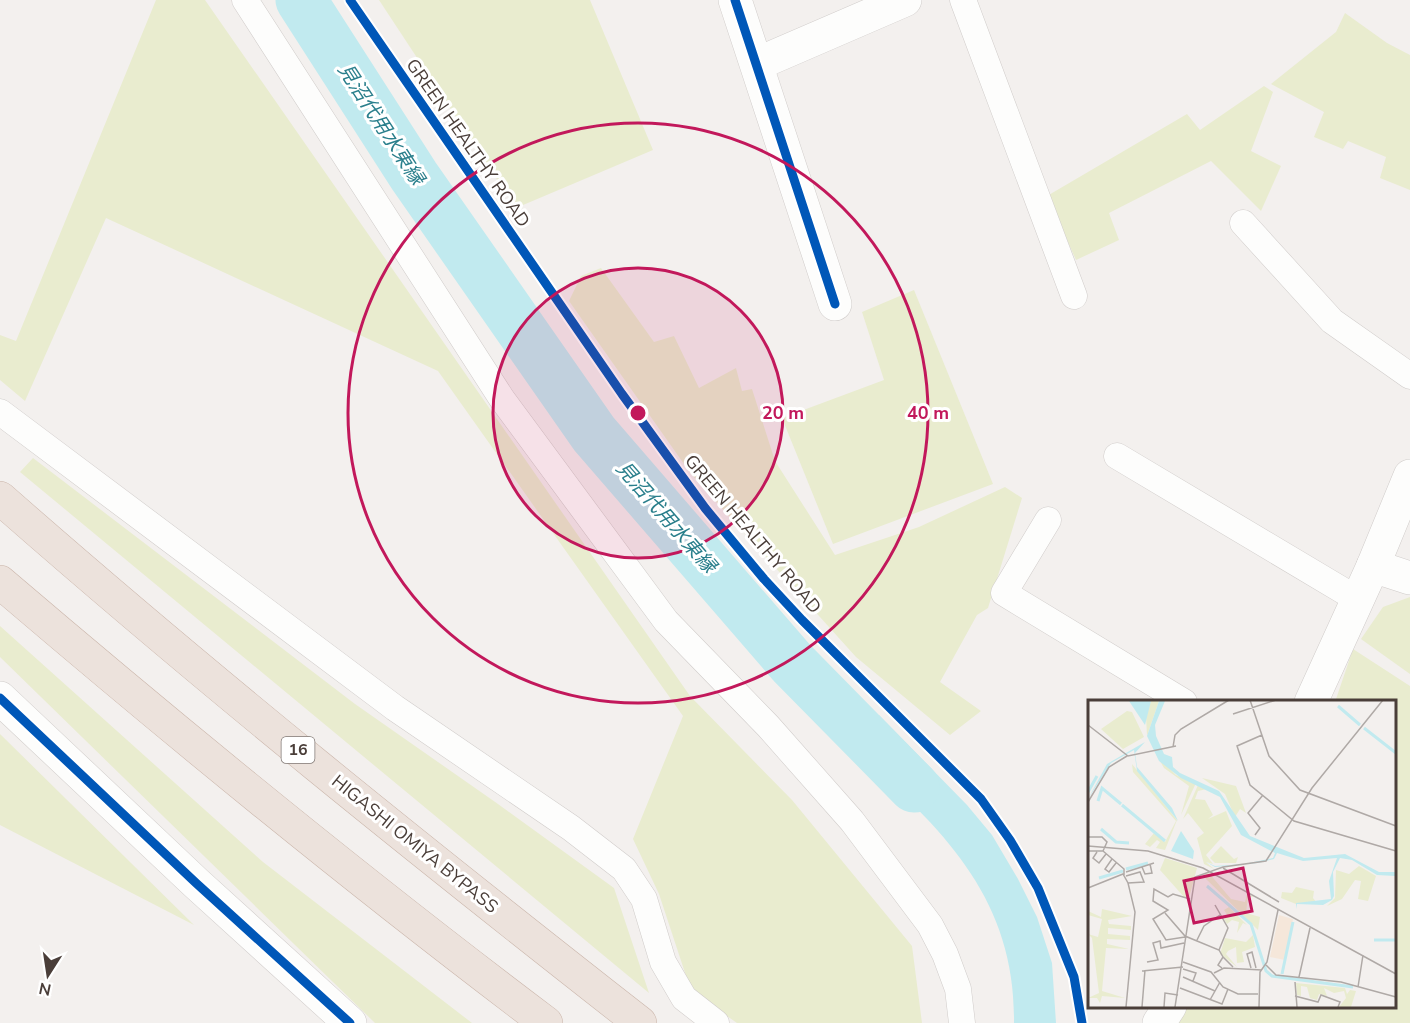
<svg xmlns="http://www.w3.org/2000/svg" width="1410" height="1023" font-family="'Nunito Sans','Noto Sans JP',sans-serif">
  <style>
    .green { fill: #e9eccf }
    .water { fill: #c1eaef }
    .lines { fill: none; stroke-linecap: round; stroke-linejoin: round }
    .canal { stroke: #c1eaef; stroke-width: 51 }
    .lane-casing { stroke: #d0ccca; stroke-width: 27 }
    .street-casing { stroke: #d0ccca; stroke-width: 34 }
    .highway-casing { stroke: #cab5aa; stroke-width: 34 }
    .lane { stroke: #fdfdfc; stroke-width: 26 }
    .street { stroke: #fdfdfc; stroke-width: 33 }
    .highway { stroke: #ece2dc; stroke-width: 33 }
    .cycleway-casing { stroke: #fff; stroke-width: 13 }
    .cycleway { stroke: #0057b8; stroke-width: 9 }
    .ring { fill: none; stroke: #c2185b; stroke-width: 3 }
    .labels { text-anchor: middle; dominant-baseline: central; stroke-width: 6; stroke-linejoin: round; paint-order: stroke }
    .shield { fill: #fff; stroke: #807874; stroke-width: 1.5 }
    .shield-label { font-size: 16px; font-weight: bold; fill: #4a3e39 }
    .street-label { font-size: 18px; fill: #4a3e39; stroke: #fff }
    .water-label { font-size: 20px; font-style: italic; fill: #2a7f8c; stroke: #fff }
    .inset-river { fill: none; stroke: #c1eaef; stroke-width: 3 }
    .inset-road { fill: none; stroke: #afa9a6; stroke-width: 1.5 }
    .view { fill: #c2185b; fill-opacity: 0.15; stroke: #c2185b; stroke-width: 3 }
    .inset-edge { fill: none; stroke: #4a3e39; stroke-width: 3 }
    .centre { fill: #c2185b; stroke: #fff; stroke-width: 3 }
    .ring-label { font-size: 18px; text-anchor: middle; font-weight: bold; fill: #c2185b; stroke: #fff; stroke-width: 6; stroke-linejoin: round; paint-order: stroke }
  </style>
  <rect width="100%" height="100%" fill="#f3f0ee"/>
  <g class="green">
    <path d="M156,0H205L690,696L792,800L912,946L922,1023H737L691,991L659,894L633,839L683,716L438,371L106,218L25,401L0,380V335L16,341Z"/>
    <path d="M379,0H590L653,150L516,208Z"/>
    <path d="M1345,13L1387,43L1410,55V190L1380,178L1386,157L1348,141L1343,149L1314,137L1324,112L1271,84L1336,32Z"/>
    <path d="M1264,86L1273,92L1251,151L1281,166L1261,211L1211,161L1109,213L1119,240L1076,260L1047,196L1187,114L1200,130Z"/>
    <path d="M601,268L654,342L674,336L699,388L736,368L742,391L752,389L775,461L835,555L919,527L1005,487L1022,498L988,608L977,615L940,682L981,711L950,735L856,657L691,474L569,301L581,276Z"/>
    <path d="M914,290L993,484L833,544L782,418L884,380L862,312Z"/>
    <path d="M33,458L355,704L498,804L614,888L649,993L20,472Z"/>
    <path d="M1410,597V674L1361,639L1383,607Z"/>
    <path d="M0,626L263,862L472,1023H375L0,657Z"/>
    <path d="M1353,649L1410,686V1023H1174L1184,1007L1394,1006V702H1335Z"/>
    <path d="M0,734L194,925L0,825Z"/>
  </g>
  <path class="water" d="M879,715L967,805L992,835L1018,879L1037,917L1052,963L1056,1023H1014C1016,898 942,828 855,751Z"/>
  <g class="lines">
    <path class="canal" d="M301,0L414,176L594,434L792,663L914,787"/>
    <g class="lane-casing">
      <g id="lane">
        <path d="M245,0L502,399L666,621L768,726L852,821L930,925L945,954L958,989L962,1023"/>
        <path d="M963,0L1074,296"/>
        <path d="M1243,223L1332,321L1410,376"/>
        <path d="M0,412L395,708L571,828L624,869L644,899L663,962L684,998L716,1023"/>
        <path d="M1117,456L1357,599"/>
        <path d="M1048,520L1004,593L1184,702"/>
      </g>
    </g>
    <g class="street-casing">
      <g id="street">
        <path d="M735,0L835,304"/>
        <path d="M757,64L905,0"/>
        <path d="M1373,566L1410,578"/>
        <path d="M0,698L196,883L350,1023"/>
        <path d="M1311,702L1373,566L1410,476"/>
        <path d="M1159,1023L1170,1006"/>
      </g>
    </g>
    <g class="highway-casing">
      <g id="highway">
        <path d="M0,498C207,680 423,853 640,1023"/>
        <path d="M0,582C178,734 359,882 546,1023"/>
      </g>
    </g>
    <use href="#lane" class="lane"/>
    <use href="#street" class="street"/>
    <use href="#highway" class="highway"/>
    <g class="cycleway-casing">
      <g id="cycleway">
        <path d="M350,0L622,394L705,508L764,579L802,620L981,799L1010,840L1038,888L1074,977L1082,1023"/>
        <path d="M735,0L835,304"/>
        <path d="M0,698L196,883L350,1023"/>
      </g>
    </g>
    <use href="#cycleway" class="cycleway"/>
  </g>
  <circle cx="638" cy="413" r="145" fill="#c2185b" fill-opacity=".12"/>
  <g class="ring">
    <circle cx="638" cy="413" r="145"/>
    <circle cx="638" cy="413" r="290"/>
  </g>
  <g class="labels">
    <rect class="shield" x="281.5" y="737" width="33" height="26" rx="4.5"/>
    <g class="shield-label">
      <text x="298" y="750">16</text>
    </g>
    <g class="street-label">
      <text transform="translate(468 143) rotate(55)">GREEN HEALTHY ROAD</text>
      <text transform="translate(753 534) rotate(50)">GREEN HEALTHY ROAD</text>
      <text transform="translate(415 844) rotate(39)">HIGASHI OMIYA BYPASS</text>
    </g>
    <g class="water-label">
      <text transform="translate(381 124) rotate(57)">見沼代用水東縁</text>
      <text transform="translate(666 517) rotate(49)">見沼代用水東縁</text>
    </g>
  </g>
  <g transform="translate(1088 700)">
    <rect width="308" height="308" fill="#f3f0ee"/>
    <path d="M63,1H71L59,36L58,16ZM39,11L44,12L56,37L35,49L13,29ZM68,54L88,75L108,83L93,115L101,86L76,68ZM44,64L89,120L77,150L68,148L72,142L69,140L62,147L57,144L66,133L77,142L88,121L45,72ZM114,78L148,86L158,113L152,109L147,117L137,94ZM110,85L119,89L110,91L107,99L117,100L125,115L120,119L138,111L144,126L118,155L125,164L118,162L126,169L116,164L109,138L116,133L100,113L95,119ZM133,146L146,159L150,157L148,163H127L122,158ZM77,158L109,168L101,198L96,197L72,170ZM271,166L288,176L280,201L270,199L273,181L267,180L254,199L239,206L247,198L248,170L261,174ZM121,173L143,199L157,202L159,194L166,197H160L158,213L172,217L170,230L118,179L116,174ZM208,187L226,191L225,198L229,203L208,204L193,198L194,192L204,193ZM141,207L159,225L155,223L149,233L151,222L144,220L139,224L136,219L140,216L136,210ZM14,209L44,216L20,220L21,224L43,226V230L20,228V234L42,236V240L19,239V244L41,249L18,248L14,291L37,298L14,296L12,303L9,298H0L11,293L4,238L0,234L10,237L14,219L0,215V211L13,217ZM165,235L167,247L154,252L156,262L149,263L148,247L140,251L138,254L149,267L132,254L137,238L158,242ZM208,283L257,288L259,294L262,290L268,291L263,307H251L258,298L256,291L246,293L236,288L239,296L231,294L229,300L222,298L219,287L213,286V296L209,295Z" fill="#e9eccf"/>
    <path d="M191,215L205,219L197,260L182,257Z" fill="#f5e7da"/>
    <path d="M41,1H63L57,25ZM71,1H77L67,25L68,36L76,54L84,57L85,67L92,73L131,91L162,136L216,158L257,154L291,172H307V176L289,175L264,160L252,158L245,172L246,196L244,200L235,205L209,204L208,209V203L243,199L241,181L249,158L215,161L189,153L186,159L170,163L127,167L118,162L127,166L156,164L185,158L187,153L153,135L132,97L93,78L71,61L59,36ZM57,42L47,53L49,67L84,108L90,121L49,71L46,50L23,63L0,99L19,64ZM93,131L106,151L105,159L83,151Z" fill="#c1eaef"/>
    <path class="inset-river" d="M250,6L272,25M276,28L308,53M0,92L9,76M10,101L14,88L33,104M34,105L77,141M13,129L28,142L41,143M38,169L60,163M11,178L35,171M119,186L163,224L178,271L184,276L265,287M286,240H308M194,274L205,222"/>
    <path class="inset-road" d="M162,0L181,56L212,90L308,126M145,14L188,0M0,25L40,56L88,46M174,35L149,46L162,85L206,121L308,151M85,47L87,35L93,29L141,0M0,102L21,67L39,56M167,135L172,128L160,113L175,95M0,137H14L19,142L15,151H0M0,146L60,151L115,168L308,274M15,151L36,169V175M9,152L5,158L11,163L18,154M24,159L17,169L21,172L28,163M54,167L57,174L64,173L62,164M135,168L191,202M38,172L66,163M38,176L52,172L56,182L40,183M0,188L35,174L40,183L47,212L38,307M127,205L140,228L131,250M77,213L97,236L131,250L135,257M97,237L78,240L65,219L80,210L65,201L66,189L80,197L85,194L102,199M109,240L116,226L132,215M59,262L70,260L65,243L72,241L73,248L96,243M95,262L123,272L135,287L150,294H170M178,265L188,275L253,282L308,297M134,268L130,265L135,257L145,267M163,268L159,254L164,252L168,268M95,269L108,273L105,281M54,271L95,267M126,273L136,268L174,270M95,277L127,291M211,277L222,228M207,282L209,307M270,287L275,255M92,288L134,304L140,289M207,296L230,302L233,295L252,302L250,307M122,300L132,282M54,307L57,270M76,307L77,293L90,295M87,307L107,177L135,167L178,161L224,88L295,0M171,307L172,272L179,262L190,210"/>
    <path class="view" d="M155,168L164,211L106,223L96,181Z"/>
    <rect width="308" height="308" class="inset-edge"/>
  </g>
  <circle cx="638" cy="413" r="9" class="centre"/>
  <g class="ring-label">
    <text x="783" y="419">20 m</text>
    <text x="928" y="419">40 m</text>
  </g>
  <g transform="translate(48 975) rotate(192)" stroke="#ffffff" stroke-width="4.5" paint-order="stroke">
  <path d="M0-4.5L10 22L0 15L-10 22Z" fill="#4a3e39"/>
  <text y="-9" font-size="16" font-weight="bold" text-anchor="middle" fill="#4a3e39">N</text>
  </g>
</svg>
